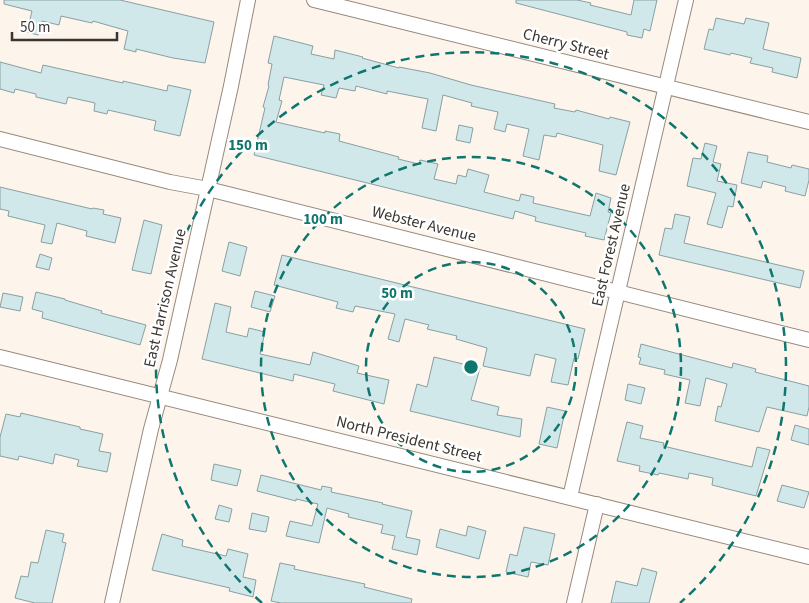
<svg xmlns="http://www.w3.org/2000/svg" width="809" height="603" font-family="'Source Sans 3',sans-serif">
  <style>
    .building { fill: #d1e8eb; stroke: #899fa2 }
    .lines { fill: none; stroke-linecap: round; stroke-linejoin: round }
    .minor-casing { stroke: #978a7d; stroke-width: 16 }
    .minor { stroke: #fff; stroke-width: 14 }
    .ring { fill: none; stroke: #0f766e; stroke-width: 2.5; stroke-dasharray: 9 6 }
    .labels { text-anchor: middle; dominant-baseline: central; stroke-width: 5; stroke-linejoin: round; paint-order: stroke }
    .street-label { font-size: 16px; fill: #3a352f; stroke: #fff }
    .centre { fill: #0f766e; stroke: #fff; stroke-width: 2.5 }
    .ring-label { font-size: 15px; text-anchor: middle; font-weight: bold; fill: #0f766e; stroke: #fff; stroke-width: 5; stroke-linejoin: round; paint-order: stroke }
  </style>
  <rect width="100%" height="100%" fill="#fdf5ec"/>
  <g class="building">
    <path d="M4,0H120L214,22L205,63L173,58L136,49V52L124,49L128,31L93,21L92,23L61,16L59,25L42,21L38,35L27,32L32,11L4,4Z"/>
    <path d="M516,0H577L591,3L590,5L631,15L634,0H657L650,31L644,29L642,38L627,35V32L516,3Z"/>
    <path d="M716,18L744,24L746,18L769,23L763,49L801,58L797,78L772,72L773,68L750,63L752,58L731,53L730,55L704,49L709,29L713,30Z"/>
    <path d="M274,36L313,46L311,54L334,59L335,50L363,57L362,58L399,68V67L430,73L471,85L555,104L554,108L575,112L576,110L609,119L610,117L630,122L616,175L599,171L603,145L557,133L556,137L544,135L539,160L523,156L529,129L507,124L505,132L494,129L498,112L471,106L472,103L443,95L436,131L422,128L428,99L387,91V94L356,86L355,91L339,88L336,98L321,95L324,85L284,77L279,100L282,101L276,122L325,133V131L340,134L339,141L399,157L398,159L419,164L420,160L438,164L434,179L456,184L458,175L466,177L468,169L489,175L484,192L519,201L521,194L534,197L533,203L590,216L596,193L611,198L608,212L611,213L604,240L585,236L586,233L535,221L536,217L515,211L513,219L254,155L265,108L263,107L269,86L268,85L272,64L268,63Z"/>
    <path d="M0,62L41,73L43,65L123,83V81L167,91L168,85L191,90L180,136L154,130L156,121L108,110L107,114L94,111L95,103L68,97L66,104L36,97V94L15,89L14,93L0,89Z"/>
    <path d="M459,125L473,128L470,143L456,140Z"/>
    <path d="M705,143L717,146L713,162L721,164L717,181L737,185L733,207L728,206L722,228L707,224L716,193L687,186L693,158L701,159Z"/>
    <path d="M748,152L768,156L767,162L791,168L792,165L809,169V180L805,196L785,191L786,187L763,181L761,188L741,183Z"/>
    <path d="M0,187L92,209L93,208L104,210L103,214L121,218L115,243L86,236L87,231L57,223L52,244L41,242L45,225L8,216L9,211L0,209Z"/>
    <path d="M675,214L690,217L684,243L804,271L800,288L659,255L665,228L672,229Z"/>
    <path d="M144,220L162,225L151,274L132,270Z"/>
    <path d="M229,242L247,247L240,276L222,271Z"/>
    <path d="M40,254L52,258L49,270L36,267Z"/>
    <path d="M282,255L585,329L578,359L574,358L568,385L551,382L556,359L535,354L530,376L483,366L487,348L456,339L457,336L427,329L429,325L405,319L399,342L388,339L395,314L355,306L353,312L336,308L338,302L274,285Z"/>
    <path d="M255,291L275,296L270,312L251,307Z"/>
    <path d="M36,292L65,299V300L102,311L101,313L146,325L140,345L42,318L43,312L32,309Z"/>
    <path d="M3,293L23,297L20,311L0,307Z"/>
    <path d="M215,303L231,307L226,332L247,337L249,328L265,332L260,354L310,365L313,352L359,366L357,373L389,380L384,404L333,391L335,384L294,374L293,381L202,359Z"/>
    <path d="M641,344L732,368L733,363L756,369L755,372L809,386V407L807,416L767,407L759,432L715,421L718,406L721,407L727,384L706,378L700,406L685,403L690,380L664,374L665,370L639,364L641,358L638,357Z"/>
    <path d="M434,357L480,368L471,400L499,407L497,415L522,419L520,437L410,411L417,384L427,387Z"/>
    <path d="M628,384L645,388L641,404L625,400Z"/>
    <path d="M547,407L565,411L557,448L539,444Z"/>
    <path d="M21,413L80,427V429L103,434L99,451L111,453L107,472L77,466L79,460L55,454L53,464L19,456L18,460L0,456V437L6,414L20,417Z"/>
    <path d="M627,422L643,426L640,438L664,443L663,446L752,467L757,447L770,450L756,496L712,485L713,478L689,473L688,479L659,473L658,475L639,471L640,466L617,461Z"/>
    <path d="M795,425L809,429V445L791,440Z"/>
    <path d="M214,464L241,470L237,486L211,480Z"/>
    <path d="M261,475L321,490L322,486L332,488L331,492L383,503L382,504L412,511L406,537L420,540L417,555L392,549L395,536L381,533L383,525L348,517L349,514L327,508L319,543L286,536L290,521L312,526L318,504L296,499V501L257,491Z"/>
    <path d="M782,485L809,492L804,508L777,501Z"/>
    <path d="M219,505L232,509L229,522L215,519Z"/>
    <path d="M252,513L269,517L266,532L249,529Z"/>
    <path d="M468,526L486,531L479,559L436,547L440,529L466,536Z"/>
    <path d="M524,527L555,534L548,565L531,562L528,577L506,572L510,554L517,556Z"/>
    <path d="M46,530L64,534L62,542L66,543L52,603H35L15,598L21,576L28,577L31,562L38,563Z"/>
    <path d="M162,534L183,540L182,546L226,556L228,549L248,554L243,577L256,580L253,597L229,591L230,588L152,570Z"/>
    <path d="M280,563L295,566L294,569L365,584L364,587L412,599L411,603H281L271,601Z"/>
    <path d="M642,568L657,572L649,603H611L616,581L637,586Z"/>
  </g>
  <g class="lines">
    <g class="minor-casing">
      <g id="minor">
        <path d="M314,0L809,122"/>
        <path d="M0,139L170,182L208,189L809,340"/>
        <path d="M0,357L809,557"/>
        <path d="M570,497L686,0"/>
        <path d="M112,603L151,429L170,360L231,86L248,0"/>
        <path d="M574,603L597,504"/>
      </g>
    </g>
    <use href="#minor" class="minor"/>
  </g>
  <g class="ring">
    <circle cx="471" cy="367" r="105"/>
    <circle cx="471" cy="367" r="210"/>
    <path d="M262 603A315 315 0 1 1 680 603"/>
  </g>
  <g class="labels">
    <g class="street-label">
      <text transform="translate(566 44) rotate(14)">Cherry Street</text>
      <text transform="translate(424 224) rotate(14)">Webster Avenue</text>
      <text transform="translate(611 245) rotate(-77)">East Forest Avenue</text>
      <text transform="translate(165 298) rotate(-77)">East Harrison Avenue</text>
      <text transform="translate(409 439) rotate(14)">North President Street</text>
    </g>
  </g>
  <circle cx="471" cy="367" r="8" class="centre"/>
  <g class="ring-label">
    <text x="248" y="150">150 m</text>
    <text x="323" y="224">100 m</text>
    <text x="397" y="298">50 m</text>
  </g>
  <path d="M12 32v8h105v-8" fill="none" stroke="#3a352f" stroke-width="2.5"/>
  <text x="20" y="32" font-size="15" fill="#3a352f" stroke="#ffffff" stroke-width="4" paint-order="stroke">50 m</text>
</svg>
